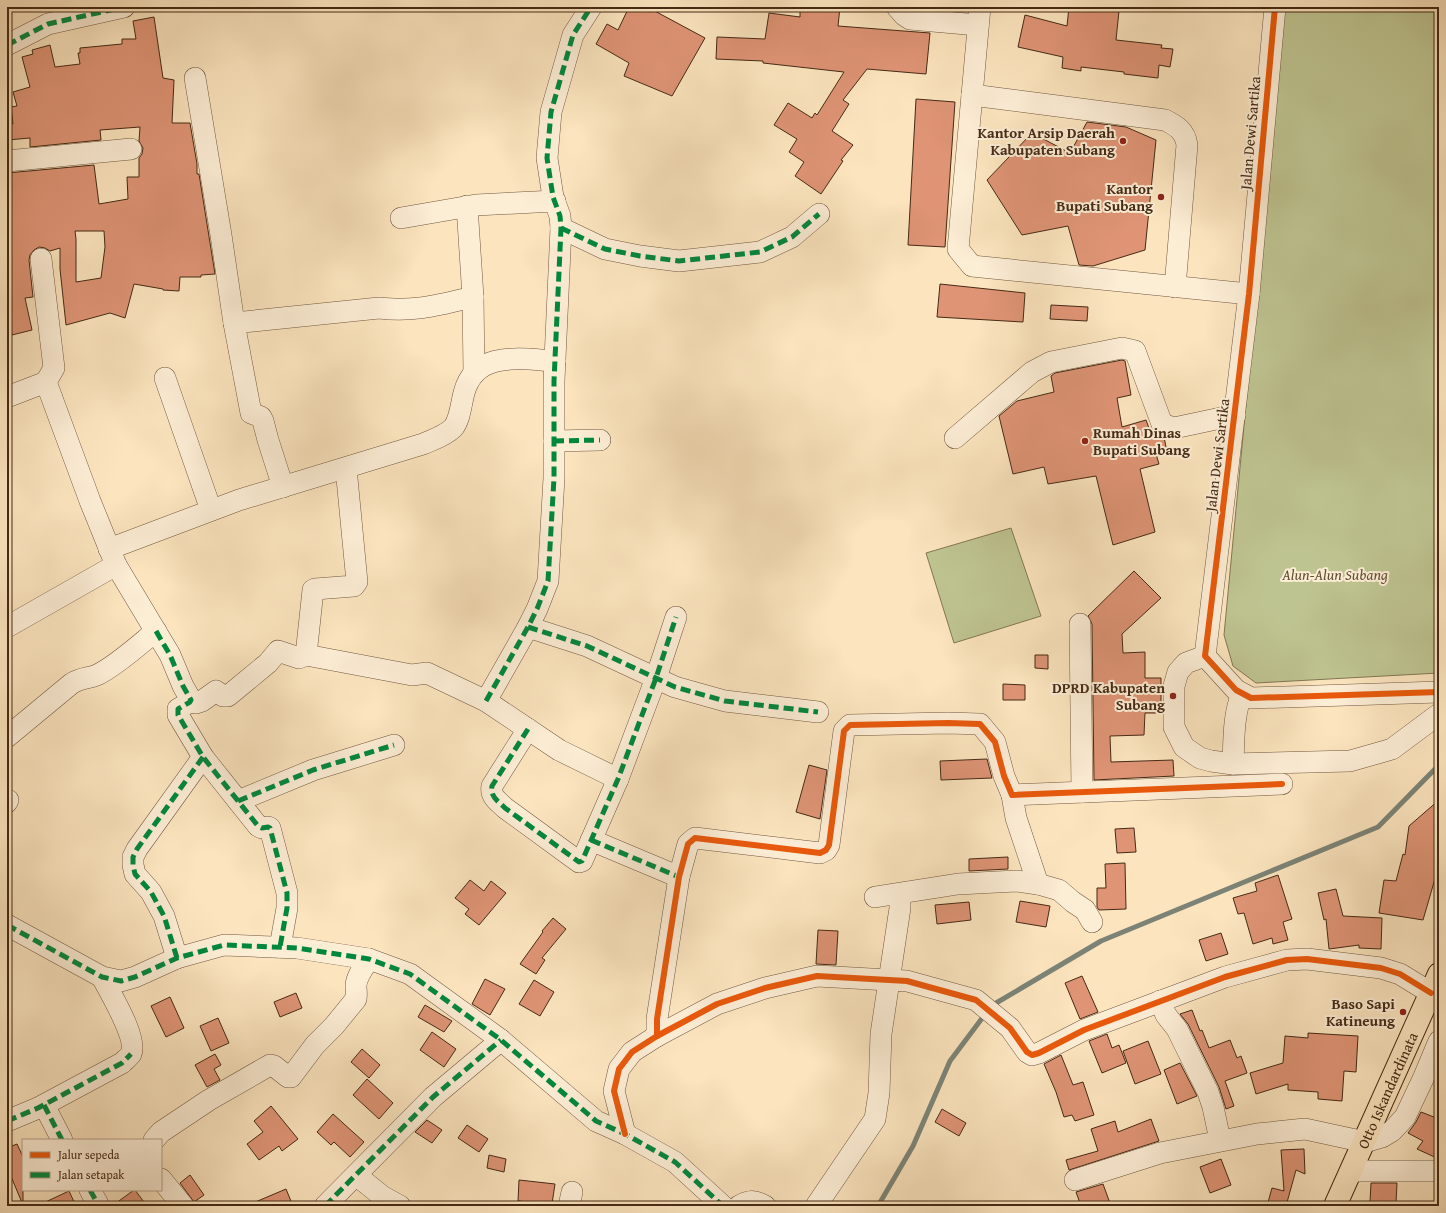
<svg xmlns="http://www.w3.org/2000/svg" width="1446" height="1213" font-family="'Gentium Book Plus',serif">
  <style>
    .green { fill: #bec491; stroke: #827753 }
    .lines { fill: none; stroke-linecap: round; stroke-linejoin: round }
    .stream { stroke: #7c8376; stroke-width: 5 }
    .building { fill: #de9475; stroke: #452a15; fill-rule: evenodd }
    .minor-casing { stroke: #72583f; stroke-width: 22 }
    .major-casing { stroke: #452a15; stroke-width: 24 }
    .minor { stroke: #fcedd5; stroke-width: 21 }
    .major { stroke: #fbe4be; stroke-width: 22 }
    .quiet { stroke: #00873e; stroke-width: 5; stroke-dasharray: 10 5; stroke-linecap: butt }
    .cycleway-casing { stroke: #fcedd5; stroke-width: 8 }
    .cycleway { stroke: #e8590c; stroke-width: 6 }
    .poi-dot { fill: #8f2418; stroke: #fcedd5; stroke-width: 1.5 }
    .labels { text-anchor: middle; dominant-baseline: central; stroke-width: 4; stroke-linejoin: round; paint-order: stroke }
    .poi-label { font-size: 15px; font-weight: bold; fill: #452a15; stroke: #fcedd5; text-anchor: end }
    .street-label { font-size: 15px; fill: #452a15; stroke: #fcedd5 }
    .park-label { font-size: 15px; font-style: italic; fill: #635034; stroke: #fcedd5 }
  </style>
  <rect width="100%" height="100%" fill="#fbe4be"/>
  <filter id="stains"><feTurbulence type="fractalNoise" baseFrequency=".005" numOctaves="4"/><feColorMatrix values="0 0 0 0 .2 0 0 0 0 .09 0 0 0 0 .02 0 0 0 .5 -.17"/></filter>
  <radialGradient id="worn" r=".72"><stop offset=".6" stop-color="#630" stop-opacity="0"/><stop offset="1" stop-color="#630" stop-opacity=".3"/></radialGradient>
  <g class="green">
    <path d="M1284,7H1439V673L1256,683L1233,666L1224,635Z"/>
    <path d="M1011,528L1041,616L954,643L926,553Z"/>
  </g>
  <g class="lines">
    <g class="stream">
      <path d="M991,1006L1101,941L1378,827L1439,765"/>
      <path d="M878,1206L913,1146L950,1061L986,1013"/>
    </g>
  </g>
  <g class="building">
    <path d="M629,7H639L650,12L651,9L705,38L672,96L624,76L629,63L596,44L607,24L618,30Z"/>
    <path d="M800,7H840L838,26L930,33L926,74L867,69L843,100L849,104L832,131L853,145L841,160L843,161L821,194L795,176L804,162L789,152L797,139L774,125L788,103L812,118L815,113L817,115L844,72L763,63V61L716,59L717,37L765,39L769,13L800,17Z"/>
    <path d="M1069,7H1087L1119,11L1116,40L1162,45L1161,48L1173,49L1170,67L1159,65L1158,78L1124,74V72L1081,67V71L1062,68L1063,57L1018,47L1025,15L1067,26Z"/>
    <path d="M154,17L163,78L174,80L172,123H190L197,164V174H199L215,274L201,275V277H180L179,291L163,290V289L134,284L125,318L110,313L66,325L60,269V248L50,251L45,248L39,247L34,250L30,255L29,260L33,297L25,298L32,330L12,335L7,311V269H9L7,257V173L94,165L99,204L128,199L127,177H139V158L142,154L143,148L139,141L140,127L100,130L101,140L30,147V138L7,140V124H13L11,107L17,106L13,92L30,87L22,57L33,54L32,50L50,45L55,67L80,64L78,53H80V48L122,44V39H136L133,21ZM75,231H104L105,247L101,278L76,282V239Z"/>
    <path d="M916,99L955,102L945,247L908,245Z"/>
    <path d="M1087,122L1126,127L1156,140L1145,250L1093,266L1079,265L1068,226L1022,235L987,180L1032,133L1070,153Z"/>
    <path d="M940,284L1025,293L1023,322L937,317Z"/>
    <path d="M1051,305L1088,307L1087,321L1050,319Z"/>
    <path d="M1122,360L1125,361L1131,395L1117,398L1122,427L1146,420L1150,431L1152,430L1158,435L1164,437L1167,452L1156,454L1159,464L1140,469L1155,532L1113,545L1096,476L1048,484L1044,467L1013,474L999,416L1017,401L1054,392L1051,376L1055,373Z"/>
    <path d="M1134,571L1161,598L1122,634L1123,653L1145,652V678H1161V713H1145L1144,735L1110,736L1111,762L1173,760L1174,776L1094,780L1092,624L1088,616Z"/>
    <path d="M1035,655H1048V669L1035,668Z"/>
    <path d="M1003,684L1025,685V700H1003Z"/>
    <path d="M987,759L992,778L941,780L940,761Z"/>
    <path d="M809,765L827,770L820,819L796,812Z"/>
    <path d="M1439,800V865L1423,920L1379,913L1384,880L1396,881L1403,854L1405,855L1409,826Z"/>
    <path d="M1134,828L1136,852L1117,853L1115,829Z"/>
    <path d="M1008,857V869L969,871V859Z"/>
    <path d="M1125,863L1126,909L1099,910L1097,907V888H1106L1105,864Z"/>
    <path d="M1278,875L1292,919L1283,922L1288,940L1273,944L1272,938L1253,944L1244,913L1238,914L1233,898L1257,891L1255,883Z"/>
    <path d="M470,880L484,891L491,881L506,893L479,925L465,914L469,909L455,898Z"/>
    <path d="M1336,889L1343,916L1382,918L1381,949L1359,948V945L1329,949L1326,919L1324,920L1318,893Z"/>
    <path d="M1020,901L1050,906L1046,927L1016,922Z"/>
    <path d="M969,902L971,920L937,924L935,905Z"/>
    <path d="M553,918L566,929L542,958L545,960L536,974L520,964L543,932L542,931Z"/>
    <path d="M818,930L838,931L836,965L816,964Z"/>
    <path d="M1221,933L1228,954L1206,961L1199,940Z"/>
    <path d="M1082,976L1098,1012L1080,1019L1065,983Z"/>
    <path d="M485,979L505,989L490,1015L472,1004Z"/>
    <path d="M534,980L554,992L540,1016L519,1004Z"/>
    <path d="M296,993L302,1008L280,1017L274,1002Z"/>
    <path d="M170,997L184,1028L166,1037L151,1006Z"/>
    <path d="M425,1005L452,1021L444,1032L418,1017Z"/>
    <path d="M1192,1010L1200,1031L1202,1030L1209,1048L1230,1040L1237,1058L1241,1056L1247,1073L1225,1081L1234,1106L1226,1109L1219,1087L1188,1024L1180,1014Z"/>
    <path d="M218,1018L229,1043L211,1051L200,1026Z"/>
    <path d="M432,1032L456,1049L444,1067L420,1050Z"/>
    <path d="M1308,1033L1358,1036L1356,1072L1344,1071L1342,1101L1318,1099V1092L1288,1090V1084L1256,1094L1250,1073L1283,1063L1285,1036L1308,1038Z"/>
    <path d="M1107,1034L1112,1048L1119,1045L1126,1063L1102,1073L1089,1041Z"/>
    <path d="M1148,1041L1161,1074L1135,1084L1123,1051Z"/>
    <path d="M362,1049L380,1065L369,1078L351,1062Z"/>
    <path d="M215,1054L221,1065L214,1069L220,1080L207,1087L195,1065Z"/>
    <path d="M1061,1055L1073,1085L1083,1082L1094,1115L1075,1121L1072,1115L1064,1117L1056,1092L1044,1064Z"/>
    <path d="M1180,1063L1197,1096L1177,1104L1164,1070Z"/>
    <path d="M367,1079L393,1103L379,1119L353,1095Z"/>
    <path d="M271,1106L298,1139L282,1151L279,1146L259,1160L247,1144L263,1132L254,1121Z"/>
    <path d="M942,1109L966,1123L959,1136L935,1122Z"/>
    <path d="M1421,1112L1439,1119V1159L1417,1149L1423,1141L1408,1133L1416,1122Z"/>
    <path d="M333,1114L364,1142L350,1157L334,1142L331,1145L317,1132Z"/>
    <path d="M1151,1119L1159,1141L1069,1170L1066,1160L1098,1151L1091,1129L1115,1121L1118,1132Z"/>
    <path d="M427,1120L442,1130L432,1143L415,1132Z"/>
    <path d="M467,1125L488,1139L479,1152L458,1138Z"/>
    <path d="M17,1144L23,1157V1205L7,1167V1148Z"/>
    <path d="M1304,1149L1305,1174L1296,1170L1286,1206H1267L1272,1188L1284,1191L1281,1150Z"/>
    <path d="M489,1155L506,1159L504,1172L487,1168Z"/>
    <path d="M1221,1159L1231,1185L1210,1193L1200,1167Z"/>
    <path d="M190,1175L204,1195L194,1202L180,1183Z"/>
    <path d="M519,1180L555,1184L552,1204L518,1201Z"/>
    <path d="M1371,1183H1397L1396,1203L1370,1202Z"/>
    <path d="M1103,1184L1111,1206H1081L1076,1192Z"/>
    <path d="M286,1189L293,1206H246Z"/>
    <path d="M134,1190H135L147,1206H112Z"/>
    <path d="M69,1191L76,1206H37Z"/>
  </g>
  <g class="lines">
    <g class="minor-casing">
      <g id="minor">
        <path d="M897,7L904,15L910,19L978,25"/>
        <path d="M980,7L958,249L972,266L1249,294"/>
        <path d="M1275,7L1249,294L1205,656L1236,690L1251,698L1439,692"/>
        <path d="M7,45L48,24L124,7"/>
        <path d="M195,78L221,235L234,323L251,413L261,417L263,421L268,440L283,487"/>
        <path d="M972,95L1165,120C1177,126 1185,131 1187,145L1175,287"/>
        <path d="M7,161L131,149"/>
        <path d="M467,206L473,297L474,373"/>
        <path d="M401,218L476,205L555,201"/>
        <path d="M561,228L605,249L640,256L679,261L760,252L792,237L819,214"/>
        <path d="M41,259L54,368L46,382L90,501L116,565L170,655L183,686L191,700L190,702L178,709V715L203,757L258,826L262,828L268,827L270,828L287,893V908L280,947"/>
        <path d="M234,323L379,308C415,312 439,305 473,297"/>
        <path d="M165,378L211,510"/>
        <path d="M7,397L46,382"/>
        <path d="M955,438L1032,372L1051,362L1122,348L1135,351L1162,424L1174,428L1235,415"/>
        <path d="M554,441L600,440"/>
        <path d="M109,549L239,500L423,444C432,440 445,436 453,428C460,420 461,404 464,393C475,350 521,359 555,361"/>
        <path d="M1080,624L1082,792"/>
        <path d="M7,627L116,565"/>
        <path d="M528,627L587,646L675,687L725,701L818,712"/>
        <path d="M306,655L313,590L315,589L354,586L357,582L346,468"/>
        <path d="M1205,656L1186,663L1178,672L1174,686V727L1184,747L1200,758L1211,761L1233,764L1350,761L1392,749L1439,714"/>
        <path d="M191,700L193,702L196,703L202,701L216,691L223,696H228L268,663L278,651L299,658L306,655L412,675L427,673L486,701L559,750L618,779"/>
        <path d="M486,701L528,627L537,609L548,581L554,478V381L561,228L560,216L553,197L547,158L551,112L573,35L591,7"/>
        <path d="M528,729L492,786C490,797 498,801 505,808L579,862L582,861L618,779L656,678L676,617"/>
        <path d="M7,737L71,684C81,677 88,679 97,675C116,666 140,644 156,631"/>
        <path d="M1233,764C1234,741 1233,715 1242,694"/>
        <path d="M1012,795L1016,818L1038,884"/>
        <path d="M238,801L313,770L394,745"/>
        <path d="M7,802L8,800"/>
        <path d="M591,840L679,877"/>
        <path d="M875,897L958,884L1016,881L1038,884L1059,890L1073,902L1085,910L1092,922"/>
        <path d="M7,925L102,977L121,981L135,977L177,958L224,945L297,948L369,959L410,974L501,1040L596,1121L625,1134L675,1162L723,1206"/>
        <path d="M177,958L164,916L151,892L135,874L133,865V857L137,849L203,757"/>
        <path d="M1160,1001L1166,1015L1177,1029L1208,1092L1213,1107L1220,1140"/>
        <path d="M657,1036V1019L679,877L688,844L695,838L820,853L826,850L829,845L844,731L850,725L948,723L980,724L995,742L1004,776L1012,795L1282,784"/>
        <path d="M44,1105L62,1140"/>
        <path d="M7,1121L38,1108L122,1063C125,1060 129,1057 131,1054C138,1038 110,993 102,977"/>
        <path d="M625,1134L614,1091L619,1069L632,1052L657,1036L717,1004L765,988L817,976L907,981L976,1000L1010,1028L1027,1052L1032,1055L1039,1053L1084,1030L1225,977L1287,960L1307,959L1381,968L1400,974L1431,993"/>
        <path d="M154,1140L161,1132L209,1100L270,1065L274,1066L288,1077H291L315,1045L334,1026L356,999C357,994 356,991 356,986C356,977 364,967 369,959"/>
        <path d="M1352,1171H1439"/>
        <path d="M356,1175L382,1196L400,1206"/>
        <path d="M161,1179L183,1206"/>
        <path d="M1075,1180L1160,1153L1257,1134L1305,1129L1365,1142L1382,1137L1392,1131L1405,1117L1423,1079L1439,1041"/>
        <path d="M90,1190L99,1206"/>
        <path d="M325,1206L433,1097L501,1040"/>
        <path d="M569,1206L572,1192"/>
        <path d="M739,1206C749,1200 755,1200 765,1206"/>
        <path d="M816,1206L875,1119L879,1093L881,1034L900,908V894"/>
      </g>
    </g>
    <g class="major-casing">
      <g id="major">
        <path id="s1" d="M1335,1206L1439,974"/>
      </g>
    </g>
    <use href="#minor" class="minor"/>
    <use href="#major" class="major"/>
    <g class="quiet">
      <path d="M7,45L48,24L124,7"/>
      <path d="M561,228L605,249L640,256L679,261L760,252L792,237L819,214"/>
      <path d="M554,441L600,440"/>
      <path d="M528,627L587,646L675,687L725,701L818,712"/>
      <path d="M156,631L170,655L183,686L191,700L190,702L178,709V715L203,757L258,826L262,828L268,827L270,828L287,893V908L280,947"/>
      <path d="M486,701L528,627L537,609L548,581L554,478V381L561,228L560,216L553,197L547,158L551,112L573,35L591,7"/>
      <path d="M528,729L492,786C490,797 498,801 505,808L579,862L582,861L618,779L656,678L676,617"/>
      <path d="M238,801L313,770L394,745"/>
      <path d="M591,840L679,877"/>
      <path d="M7,925L102,977L121,981L135,977L177,958L224,945L297,948L369,959L410,974L501,1040L596,1121L625,1134L675,1162L723,1206"/>
      <path d="M177,958L164,916L151,892L135,874L133,865V857L137,849L203,757"/>
      <path d="M44,1105L62,1140"/>
      <path d="M7,1121L38,1108L122,1063L131,1054"/>
      <path d="M90,1190L99,1206"/>
      <path d="M325,1206L433,1097L501,1040"/>
    </g>
    <g class="cycleway-casing">
      <g id="cycleway">
        <path d="M1275,7L1249,294L1205,656L1236,690L1251,698L1439,692"/>
        <path d="M657,1036V1019L679,877L688,844L695,838L820,853L826,850L829,845L844,731L850,725L948,723L980,724L995,742L1004,776L1012,795L1282,784"/>
        <path d="M625,1134L614,1091L619,1069L632,1052L657,1036L717,1004L765,988L817,976L907,981L976,1000L1010,1028L1027,1052L1032,1055L1039,1053L1084,1030L1225,977L1287,960L1307,959L1381,968L1400,974L1431,993"/>
      </g>
    </g>
    <use href="#cycleway" class="cycleway"/>
  </g>
  <g class="poi-dot">
    <circle cx="1123" cy="141" r="4"/>
    <circle cx="1161" cy="197" r="4"/>
    <circle cx="1085" cy="441" r="4"/>
    <circle cx="1173" cy="696" r="4"/>
    <circle cx="1403" cy="1012" r="4"/>
  </g>
  <g class="labels">
    <g class="poi-label">
      <text x="1115" y="132">Kantor Arsip Daerah<tspan x="1115" dy="17">Kabupaten Subang</tspan></text>
      <text x="1153" y="188">Kantor<tspan x="1153" dy="17">Bupati Subang</tspan></text>
      <text x="1093" y="432" text-anchor="start">Rumah Dinas<tspan x="1093" dy="17">Bupati Subang</tspan></text>
      <text x="1165" y="687">DPRD Kabupaten<tspan x="1165" dy="17">Subang</tspan></text>
      <text x="1395" y="1003">Baso Sapi<tspan x="1395" dy="17">Katineung</tspan></text>
    </g>
    <g class="street-label">
      <text transform="translate(1250 133) rotate(-85)">Jalan Dewi Sartika</text>
      <text transform="translate(1217 455) rotate(-83)">Jalan Dewi Sartika</text>
      <text stroke="none"><textPath href="#s1" startOffset="127">Otto Iskandardinata</textPath></text>
    </g>
    <g class="park-label">
      <text x="1335" y="574">Alun-Alun Subang</text>
    </g>
  </g>
  <rect width="1446" height="1213" fill="none" stroke="#fbe4be" stroke-width="24"/>
  <rect x="8" y="8" width="1430" height="1197" fill="none" stroke="#452a15" stroke-width="2"/>
  <rect x="12" y="12" width="1422" height="1189" fill="none" stroke="#452a15"/>
  <rect x="22" y="1139" width="140" height="52" fill="#fcedd5" stroke="#b39f88"/>
  <rect x="30" y="1152" width="20" height="6" fill="#e8590c" stroke="#b39f88"/>
  <text x="58" y="1159" font-size="12" fill="#452a15">Jalur sepeda</text>
  <rect x="30" y="1172" width="20" height="6" fill="#00873e" stroke="#b39f88"/>
  <text x="58" y="1179" font-size="12" fill="#452a15">Jalan setapak</text>
  <rect width="100%" height="100%" filter="url(#stains)"/>
  <rect width="100%" height="100%" fill="url(#worn)"/>
</svg>
